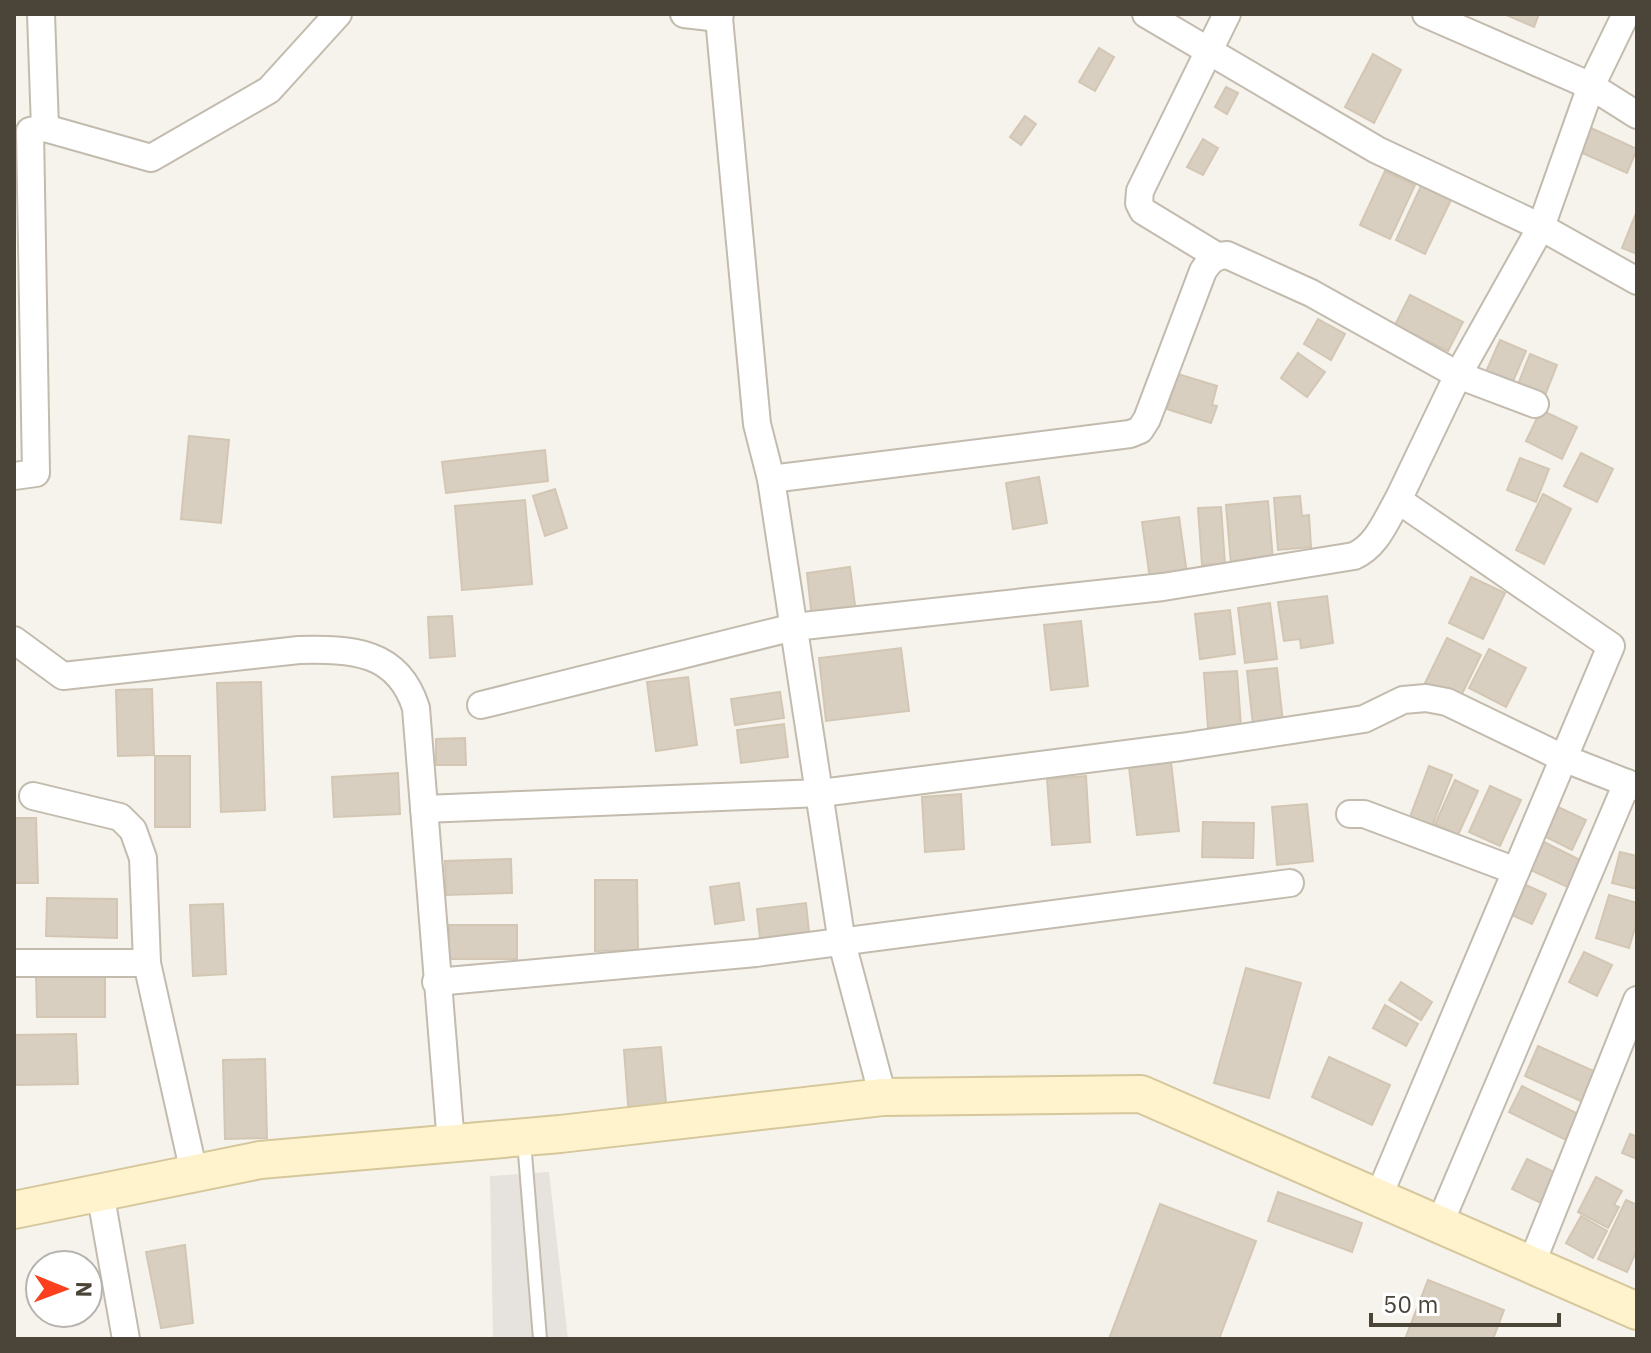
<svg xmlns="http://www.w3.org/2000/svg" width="1651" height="1353" font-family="'IBM Plex Sans',sans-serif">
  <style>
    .industrial { fill: #e6e2dd }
    .building { fill: #d8cfc1; stroke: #d3c7b4; stroke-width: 2 }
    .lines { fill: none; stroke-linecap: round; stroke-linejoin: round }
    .lane-casing { stroke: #c2bbae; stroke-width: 16 }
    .street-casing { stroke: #c2bbae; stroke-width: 30 }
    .secondary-casing { stroke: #d6c79b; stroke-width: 40 }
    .lane { stroke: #fff; stroke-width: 12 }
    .street { stroke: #fff; stroke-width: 26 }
    .secondary { stroke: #fff3cd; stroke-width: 36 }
  </style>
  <rect width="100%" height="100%" fill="#f6f3ec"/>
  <path class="industrial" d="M549,1172L568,1339H493L490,1176Z"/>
  <g class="building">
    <path d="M1504,14H1539L1534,27Z"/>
    <path d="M1099,48L1114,57L1095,91L1079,82Z"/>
    <path d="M1373,54L1401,70L1374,123L1345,107Z"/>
    <path d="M1226,87L1238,93L1227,114L1215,107Z"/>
    <path d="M1025,116L1036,124L1021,145L1010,137Z"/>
    <path d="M1591,128L1637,149L1627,173L1580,152Z"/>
    <path d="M1203,139L1218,148L1203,175L1187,167Z"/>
    <path d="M1385,171L1415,185L1390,239L1360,225Z"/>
    <path d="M1421,186L1451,200L1425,254L1396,240Z"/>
    <path d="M1637,211V254L1622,248Z"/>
    <path d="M1410,295L1463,322L1448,351L1395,325Z"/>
    <path d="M1318,319L1345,334L1331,360L1304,344Z"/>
    <path d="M1500,340L1526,351L1511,386L1485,374Z"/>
    <path d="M1298,353L1325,372L1307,397L1281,378Z"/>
    <path d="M1530,354L1557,365L1544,398L1517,387Z"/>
    <path d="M1178,374L1217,386L1212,405L1217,406L1211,423L1167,409Z"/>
    <path d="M1541,410L1577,427L1562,459L1526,441Z"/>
    <path d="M189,436L229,440L221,523L181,519Z"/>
    <path d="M545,450L548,481L446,493L442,462Z"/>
    <path d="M1581,453L1613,469L1597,502L1564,486Z"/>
    <path d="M1520,458L1549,469L1536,502L1507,490Z"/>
    <path d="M1039,477L1047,523L1013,529L1006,483Z"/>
    <path d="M555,489L567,528L545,536L533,496Z"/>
    <path d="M1543,494L1571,509L1544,564L1516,550Z"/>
    <path d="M1300,496L1302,516L1309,515L1311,547L1278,550L1274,498Z"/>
    <path d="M525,500L532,584L462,590L455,506Z"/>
    <path d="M1268,501L1273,560L1231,564L1226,505Z"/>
    <path d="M1221,507L1225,564L1202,565L1198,508Z"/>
    <path d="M1179,517L1187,574L1150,579L1142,522Z"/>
    <path d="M850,567L856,613L812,618L807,573Z"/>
    <path d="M1471,577L1505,593L1483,639L1449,623Z"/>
    <path d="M1327,596L1333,643L1301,648L1300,639L1284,641L1278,602Z"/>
    <path d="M1270,603L1277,659L1245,663L1238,608Z"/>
    <path d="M1230,610L1235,654L1200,659L1195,614Z"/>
    <path d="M452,616L455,656L430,658L428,617Z"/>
    <path d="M1081,621L1088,686L1051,690L1044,625Z"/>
    <path d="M1447,638L1481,655L1459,700L1425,683Z"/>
    <path d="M901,648L909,711L826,721L819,658Z"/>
    <path d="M1489,649L1526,668L1506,707L1469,688Z"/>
    <path d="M1277,668L1283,722L1253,725L1247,671Z"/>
    <path d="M1237,671L1241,726L1208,728L1204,673Z"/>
    <path d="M688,677L697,745L656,751L647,682Z"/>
    <path d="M261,682L265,810L221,812L217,683Z"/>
    <path d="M152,689L154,755L118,756L116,690Z"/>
    <path d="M780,692L784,718L735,725L731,699Z"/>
    <path d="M784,724L788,757L741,763L737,730Z"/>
    <path d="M465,738L466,765H436V739Z"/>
    <rect x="155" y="756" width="35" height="71"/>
    <path d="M1171,762L1179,831L1137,835L1129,767Z"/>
    <path d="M1429,766L1452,775L1432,826L1410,817Z"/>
    <path d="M398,773L400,814L334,817L332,777Z"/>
    <path d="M1086,776L1090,842L1052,845L1047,779Z"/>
    <path d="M1455,780L1478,791L1458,835L1435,824Z"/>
    <path d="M1490,786L1521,800L1500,846L1469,832Z"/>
    <path d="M961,794L964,849L925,852L922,797Z"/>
    <path d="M1307,804L1313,861L1277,865L1272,807Z"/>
    <path d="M1558,807L1586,820L1572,850L1544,836Z"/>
    <path d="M14,818H36L38,883H14Z"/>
    <path d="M1203,822L1254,823L1253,858L1202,857Z"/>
    <path d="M1538,839L1586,863L1574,890L1524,867Z"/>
    <path d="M1620,852L1637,856V889L1612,883Z"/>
    <path d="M511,859L512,893L446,895L445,861Z"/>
    <path d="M595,880H637L638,950L595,951Z"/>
    <path d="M1517,881L1546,894L1532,924L1503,911Z"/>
    <path d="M739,883L744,920L715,924L710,887Z"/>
    <path d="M1609,895L1637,903V921L1629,948L1596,938Z"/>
    <path d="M47,898L117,899V938L46,936Z"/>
    <path d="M806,903L809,932L760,938L757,909Z"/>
    <path d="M223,904L226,974L193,976L190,905Z"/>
    <rect x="449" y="925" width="68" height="34"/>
    <path d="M1584,952L1612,965L1597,996L1569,982Z"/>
    <path d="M1246,968L1301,983L1269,1098L1214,1083Z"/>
    <path d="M36,973H105V1017H37Z"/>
    <path d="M1401,982L1432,1002L1421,1020L1389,1000Z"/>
    <path d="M1385,1005L1418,1024L1406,1046L1373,1028Z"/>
    <path d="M76,1034L78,1084L14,1085V1035Z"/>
    <path d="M1538,1046L1598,1073L1585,1103L1525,1076Z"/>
    <path d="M661,1047L667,1114L629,1117L624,1050Z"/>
    <path d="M1329,1057L1390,1085L1372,1125L1312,1097Z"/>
    <path d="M265,1059L267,1138L225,1139L223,1060Z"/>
    <path d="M1522,1086L1578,1114L1571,1128L1575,1130L1570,1142L1509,1112Z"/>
    <path d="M1630,1134L1637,1137V1159L1622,1153Z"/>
    <path d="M1527,1159L1556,1173L1541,1203L1512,1189Z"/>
    <path d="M1596,1177L1622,1191L1614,1205L1619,1207L1608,1228L1578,1212Z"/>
    <path d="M1278,1192L1362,1223L1352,1252L1268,1221Z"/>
    <path d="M1626,1200L1637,1205V1250L1627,1272L1598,1259Z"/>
    <path d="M1160,1204L1256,1241L1219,1339H1109Z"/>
    <path d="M1581,1216L1607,1231L1593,1258L1566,1243Z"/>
    <path d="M185,1245L193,1323L161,1328L146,1252Z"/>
    <path d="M1428,1280L1504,1310L1493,1339H1405Z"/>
  </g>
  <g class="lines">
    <g class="lane-casing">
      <path id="lane" d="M524,1141L540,1339"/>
    </g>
    <g class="street-casing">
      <g id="street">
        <path d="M41,14L45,128"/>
        <path d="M684,14L719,18L720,14"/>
        <path d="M1146,14L1377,150L1541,227L1637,281"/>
        <path d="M1426,14L1591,86L1637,115"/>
        <path d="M719,18L757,424L771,479L842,943L883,1097"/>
        <path d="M1217,256L1143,211L1139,203L1140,191L1227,14"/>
        <path d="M14,476L36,473L30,131L45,128L151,158L269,90L338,14"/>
        <path d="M771,479L1130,434L1140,430L1147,419L1203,271C1210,260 1215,256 1227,255L1311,293L1458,375L1535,404"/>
        <path d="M14,640L63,676L299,650C351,649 398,650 416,708L451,1144"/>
        <path d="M481,705L794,627L1163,587L1354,556C1377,546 1386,520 1398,500"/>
        <path d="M33,796L120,817L133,830L143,858L147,963L194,1173"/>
        <path d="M424,809L821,793L1181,747L1364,719L1403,700L1426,698L1447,702L1563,758L1637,787"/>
        <path d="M1350,814H1364L1516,871"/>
        <path d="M14,963H147"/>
        <path d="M436,982L756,953L1290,883"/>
        <path d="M100,1192L126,1339"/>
        <path d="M1378,1198L1611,646L1398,500L1458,375L1541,227L1591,86L1626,14"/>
        <path d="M1439,1225L1627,783"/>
        <path d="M1531,1265L1637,1000"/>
      </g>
    </g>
    <g class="secondary-casing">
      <path id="secondary" d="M14,1210L260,1160L560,1134L883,1097L1141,1094L1637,1311"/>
    </g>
    <use href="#lane" class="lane"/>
    <use href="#street" class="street"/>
    <use href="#secondary" class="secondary"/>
  </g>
  <rect width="1651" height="1353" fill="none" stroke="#4b4439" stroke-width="32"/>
  <g transform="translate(64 1289) rotate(91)"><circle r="38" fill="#ffffff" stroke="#b7b4b0" stroke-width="2"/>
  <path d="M0-6L14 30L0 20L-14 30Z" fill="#fc3f1d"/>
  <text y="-12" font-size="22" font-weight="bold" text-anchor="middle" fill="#4b4439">N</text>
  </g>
  <path d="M1371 1313v12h188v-12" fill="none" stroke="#4b4439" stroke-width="4"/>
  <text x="1383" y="1313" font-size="24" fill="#4b4439" stroke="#ffffff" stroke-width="6" paint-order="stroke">50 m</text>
</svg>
